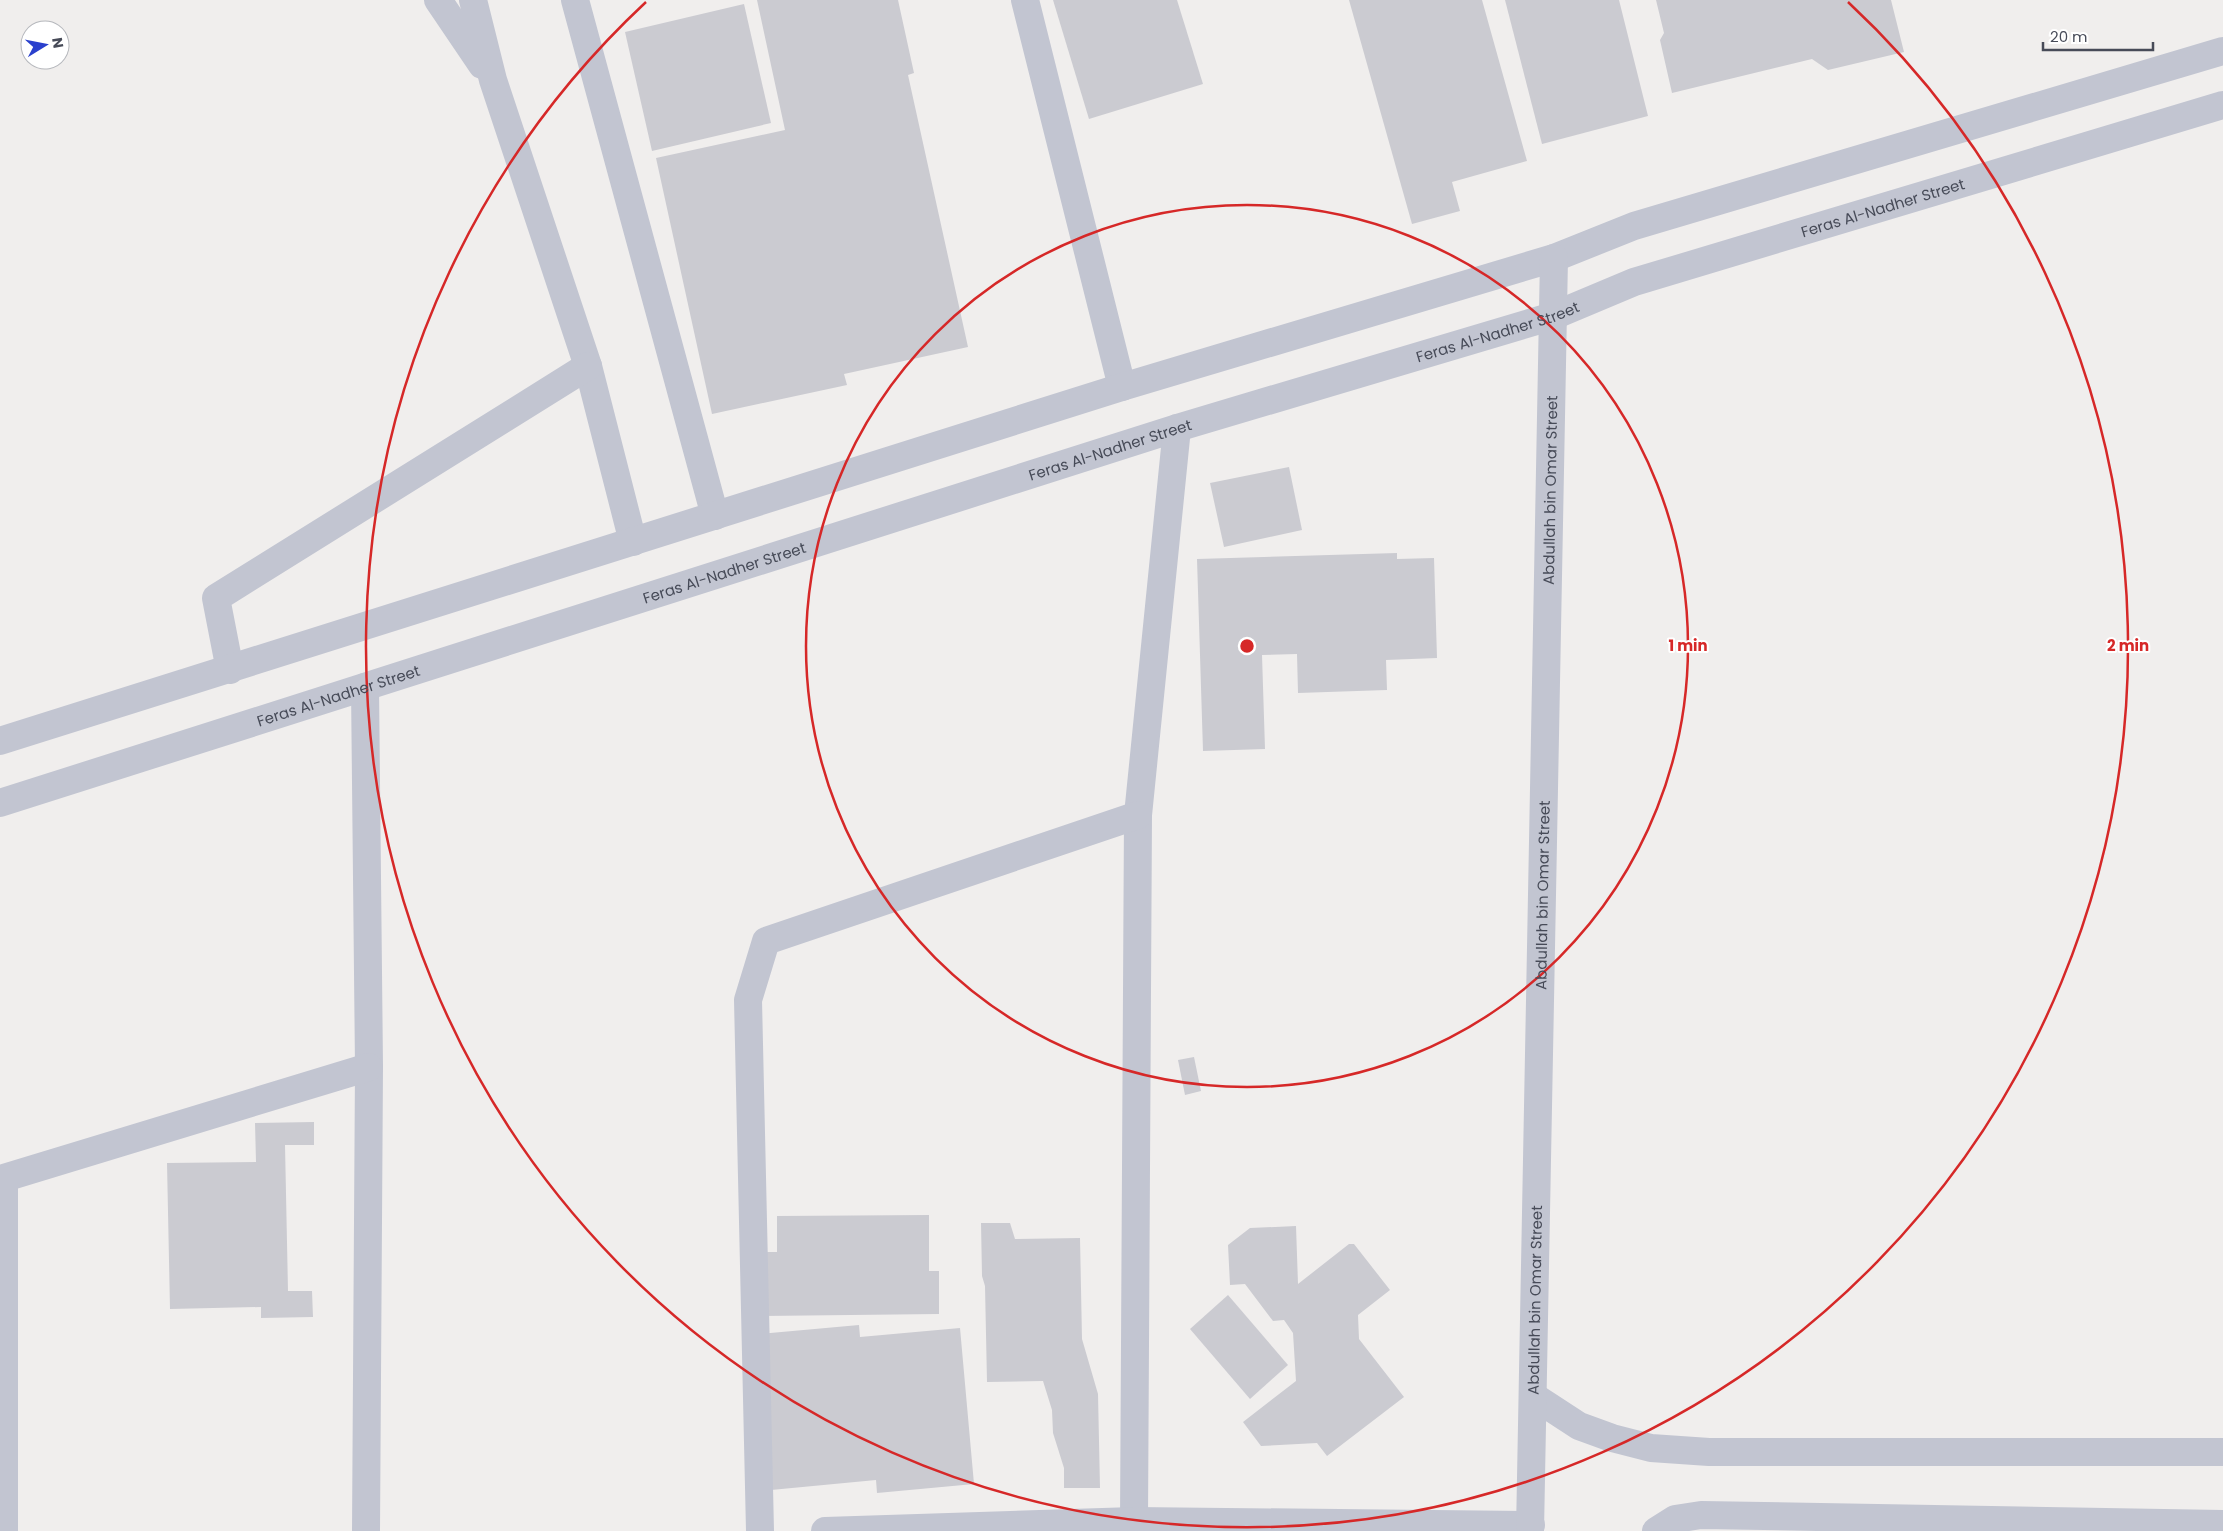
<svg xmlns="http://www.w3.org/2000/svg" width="2223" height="1531" font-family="Poppins,sans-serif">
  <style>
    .building { fill: #cbcbd1 }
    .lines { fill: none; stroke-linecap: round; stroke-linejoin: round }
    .minor { stroke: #c2c5d1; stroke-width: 28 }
    .ring { fill: none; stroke: #d62828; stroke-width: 2.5 }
    .labels { text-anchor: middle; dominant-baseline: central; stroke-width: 4; stroke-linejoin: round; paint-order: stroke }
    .street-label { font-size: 15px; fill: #474b58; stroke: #fff }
    .centre { fill: #d62828; stroke: #fff; stroke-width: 2.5 }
    .ring-label { font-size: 15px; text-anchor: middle; font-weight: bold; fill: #d62828; stroke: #fff; stroke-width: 4; stroke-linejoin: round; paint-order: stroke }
  </style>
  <rect width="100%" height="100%" fill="#f0eeed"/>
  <g class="building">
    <path d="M757,0H898L914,73L908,75L968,347L844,374L847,385L712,414L656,158L785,130Z"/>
    <path d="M1053,0H1177L1203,84L1089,119Z"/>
    <path d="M1349,0H1482L1527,161L1452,182L1460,211L1412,224Z"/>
    <path d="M1505,0H1619L1648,116L1542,144Z"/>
    <path d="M1656,0H1891L1904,52L1828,70L1812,59L1672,93L1660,40L1664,33Z"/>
    <path d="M744,4L771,123L652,151L625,32Z"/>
    <path d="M1289,467L1302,530L1224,547L1210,483Z"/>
    <path d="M1397,553V559L1434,558L1437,658L1386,660L1387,690L1298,693L1297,654L1262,655L1265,749L1203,751L1197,559Z"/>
    <path d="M1194,1057L1201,1091L1185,1095L1178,1060Z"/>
    <path d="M314,1122V1145H285L288,1291H312L313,1317L261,1318V1307L170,1309L167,1163L256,1162L255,1123Z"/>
    <path d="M929,1215V1271H939V1314L760,1316V1252H777V1216Z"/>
    <path d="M981,1223H1010L1015,1239L1080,1238L1082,1339L1098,1394L1100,1488H1064V1468L1053,1433L1052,1410L1043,1381L987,1382L985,1286L982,1276Z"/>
    <path d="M1296,1226L1298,1284L1349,1244H1354L1390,1290L1358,1315L1359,1339L1404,1397L1327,1456L1317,1443L1261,1446L1243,1422L1296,1381L1293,1333L1284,1320L1273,1321L1245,1284L1230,1285L1228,1245L1250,1228Z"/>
    <path d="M1228,1295L1288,1365L1250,1399L1190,1329Z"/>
    <path d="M859,1325L860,1337L960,1328L974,1484L877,1493L876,1480L771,1490L758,1334Z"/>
  </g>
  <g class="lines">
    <g class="minor">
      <path d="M438,0L482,65"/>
      <path d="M473,0L493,80L588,366L633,542"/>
      <path d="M575,0L715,516"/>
      <path d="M1025,0L1122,387"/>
      <path d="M230,670L216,598L588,366"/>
      <path d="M365,687L369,1067L366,1531"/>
      <path d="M0,741L1122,387L1554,258L1634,226L2223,51"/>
      <path id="s1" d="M0,803L1177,428L1553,316L1634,282L2223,105"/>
      <path d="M1533,1396L1579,1426L1612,1438L1651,1448L1709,1452H2223"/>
      <path d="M1134,1521L1138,815L1177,428"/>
      <path d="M4,1531V1178L369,1067"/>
      <path d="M760,1531L748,1000L766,941L1138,815"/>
      <path d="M825,1531L1134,1521L1531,1525"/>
      <path id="s2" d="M1530,1531L1554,258"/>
      <path d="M1656,1531L1675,1519L1701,1515L2223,1524"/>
    </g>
  </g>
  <g class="ring">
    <circle cx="1247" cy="646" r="441"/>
    <path d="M1848 2A881 881 0 1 1 646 2"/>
  </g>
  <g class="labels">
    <g class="street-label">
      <text stroke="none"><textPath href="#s1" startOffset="1975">Feras Al-Nadher Street</textPath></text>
      <text stroke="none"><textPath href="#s1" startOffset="1570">Feras Al-Nadher Street</textPath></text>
      <text stroke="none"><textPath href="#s1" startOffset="1165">Feras Al-Nadher Street</textPath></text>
      <text stroke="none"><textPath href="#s2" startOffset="1041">Abdullah bin Omar Street</textPath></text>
      <text stroke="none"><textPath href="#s1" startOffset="760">Feras Al-Nadher Street</textPath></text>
      <text stroke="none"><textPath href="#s1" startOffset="355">Feras Al-Nadher Street</textPath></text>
      <text stroke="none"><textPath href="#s2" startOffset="636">Abdullah bin Omar Street</textPath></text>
      <text stroke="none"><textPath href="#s2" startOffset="231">Abdullah bin Omar Street</textPath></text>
    </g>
  </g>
  <circle cx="1247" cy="646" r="8" class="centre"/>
  <g class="ring-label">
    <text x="1688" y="651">1 min</text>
    <text x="2128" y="651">2 min</text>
  </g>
  <g transform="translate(45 45) rotate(80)"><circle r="24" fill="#ffffff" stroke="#b5b7bc"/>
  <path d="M0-4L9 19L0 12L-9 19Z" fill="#2a40cd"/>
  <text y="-8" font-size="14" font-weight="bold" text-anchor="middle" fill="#474b58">N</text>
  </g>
  <path d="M2043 42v8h110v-8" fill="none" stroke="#474b58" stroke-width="2.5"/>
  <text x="2050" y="42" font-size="15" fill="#474b58" stroke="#ffffff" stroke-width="4" paint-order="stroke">20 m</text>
</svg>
